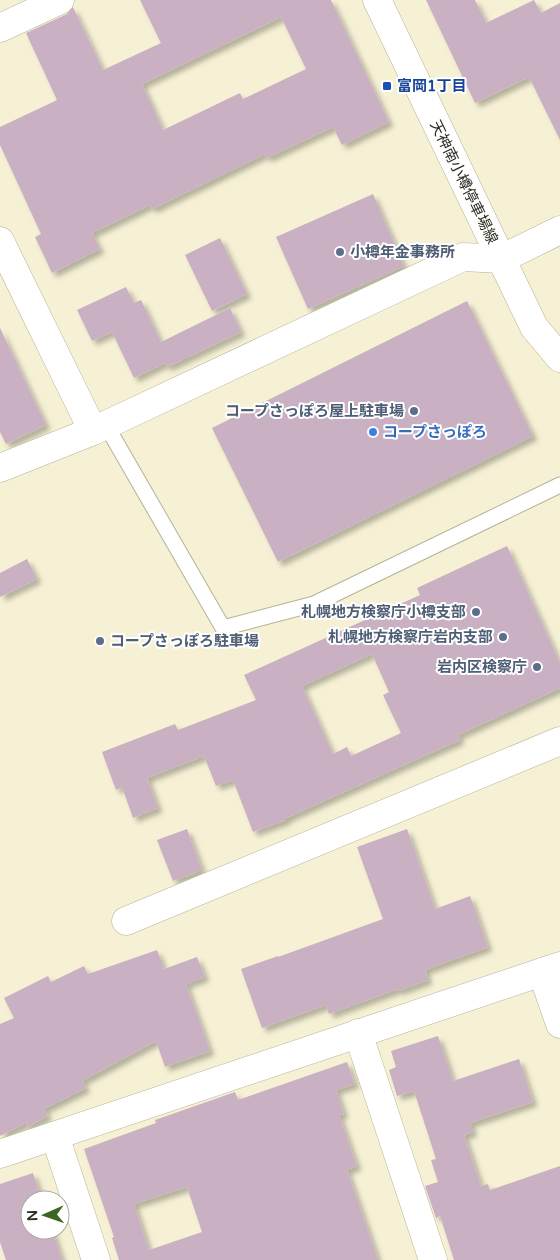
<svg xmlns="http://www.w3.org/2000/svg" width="560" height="1260" font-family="'Varela Round','Noto Sans JP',sans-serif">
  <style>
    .building { fill: #c9b0c2; fill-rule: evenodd; filter: url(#shadow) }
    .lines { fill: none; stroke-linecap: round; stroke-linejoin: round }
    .service-casing { stroke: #b6b296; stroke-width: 17 }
    .minor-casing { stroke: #b6b296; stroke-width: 29 }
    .tertiary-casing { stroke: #b6b296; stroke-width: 29 }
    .secondary-casing { stroke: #b6b296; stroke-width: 29 }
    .service { stroke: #fff; stroke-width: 15 }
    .minor { stroke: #fff; stroke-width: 28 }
    .tertiary { stroke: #fff; stroke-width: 28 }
    .secondary { stroke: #fff; stroke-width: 28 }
    .transit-dot { fill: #1a4fb4; stroke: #fff; stroke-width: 2 }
    .service-dot { fill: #5c6f8a; stroke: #fff; stroke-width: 2 }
    .shop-dot { fill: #3f7fe0; stroke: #fff; stroke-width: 2 }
    .labels { text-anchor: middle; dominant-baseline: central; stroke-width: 4; stroke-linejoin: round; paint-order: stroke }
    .transit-label { font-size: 15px; font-weight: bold; fill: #164399; stroke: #fff; text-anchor: start }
    .street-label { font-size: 15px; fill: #2d2c21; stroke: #fff }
    .service-label { font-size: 15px; font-weight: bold; fill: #4e5e75; stroke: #fff; text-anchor: end }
    .shop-label { font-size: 15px; font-weight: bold; fill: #366cbe; stroke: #fff; text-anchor: start }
  </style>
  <defs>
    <filter id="shadow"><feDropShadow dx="4.5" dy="4.5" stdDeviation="2.5" flood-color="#0004"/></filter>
  </defs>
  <rect width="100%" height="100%" fill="#f6f1d5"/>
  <g class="building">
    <path d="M140,0H331L389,122L342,145L333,127L267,158L265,154L152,209L150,205L92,233L100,249L52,273L35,237L41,234L0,145V127L57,100L26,33L67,14L73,7L103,70L161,43ZM281,17L306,69L243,99L240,93L163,130L142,84Z"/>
    <path d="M426,0H475L486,23L534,0L541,13L560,3V140L529,77L475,103Z"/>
    <path d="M373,194L404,266L308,309L276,237Z"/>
    <path d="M220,238L247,294L212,311L185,255Z"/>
    <path d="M126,287L134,303L141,300L161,342L230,308L241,332L167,367L165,363L134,378L112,332L92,341L77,310Z"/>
    <path d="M467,301L533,436L278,562L212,428Z"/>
    <path d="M0,328L46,425L6,444L0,432Z"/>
    <path d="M507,546L560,663V688L458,735L460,740L286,818V820L253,832L233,780L216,786L204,756L147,778L158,808L133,818L122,787L116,790L102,752L175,724L178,730L256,700L244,675L420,595L417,588ZM372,654L389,692L383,695L401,733L351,756L347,747L333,754L302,686Z"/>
    <path d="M27,559L37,579L0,597V573Z"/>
    <path d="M187,829L202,870L173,881L157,840Z"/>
    <path d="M407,829L435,909L470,896L488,947L425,970L428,980L398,991V989L329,1014L326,1005L262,1028L241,969L278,956V957L383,919L357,847Z"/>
    <path d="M157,950L164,969L197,957L205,977L186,984L210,1051L165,1067L156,1041L82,1081L86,1088L44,1109L48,1116L27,1127L26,1123L0,1136V1024L14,1018L4,998L48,976L51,982L84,966L88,974Z"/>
    <path d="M438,1036L453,1081L519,1059L533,1102L470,1123L473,1132L464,1135L481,1186L488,1184L490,1190L560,1166V1260H454L440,1216L436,1218L425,1186L438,1182L431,1160L436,1159L414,1091L397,1096L389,1070L396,1067L391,1051Z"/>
    <path d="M347,1062L355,1084L336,1090L344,1114L339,1115L357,1166L347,1170L378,1260H119L112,1238L114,1237L84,1149L156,1123L155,1120L235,1092L238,1100ZM187,1187L202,1232L149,1250L134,1204Z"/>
    <path d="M33,1173L42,1200H30V1230H52L62,1260H6L0,1242V1184Z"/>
  </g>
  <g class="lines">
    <g class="service-casing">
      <path id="service" d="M106,425L223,628L314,604L560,485"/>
    </g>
    <g class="minor-casing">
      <g id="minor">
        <path d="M0,28L60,0"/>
        <path d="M0,241L93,431"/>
        <path d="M0,468L93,431L463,257L501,259"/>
        <path d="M126,921L560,741"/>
        <path d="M542,972L560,1024"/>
        <path d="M358,1033L433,1260"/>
        <path d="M55,1136L96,1260"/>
      </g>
    </g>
    <g class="tertiary-casing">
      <g id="tertiary">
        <path d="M501,259L560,230"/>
        <path d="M0,1154L560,966"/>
      </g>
    </g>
    <g class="secondary-casing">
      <path id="secondary" d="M377,0L534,327L560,358"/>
    </g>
    <use href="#service" class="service"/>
    <use href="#minor" class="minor"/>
    <use href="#tertiary" class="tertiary"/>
    <use href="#secondary" class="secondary"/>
  </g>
  <rect class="transit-dot" x="382" y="81" width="10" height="10" rx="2.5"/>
  <g class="service-dot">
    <circle cx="340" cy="252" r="5"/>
    <circle cx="414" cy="411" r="5"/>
    <circle cx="476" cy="612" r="5"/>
    <circle cx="503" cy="637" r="5"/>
    <circle cx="100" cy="641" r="5"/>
    <circle cx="537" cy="667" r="5"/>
  </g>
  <circle class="shop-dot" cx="373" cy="432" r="5"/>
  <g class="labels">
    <g class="transit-label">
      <text x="397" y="86">富岡1丁目</text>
    </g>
    <g class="street-label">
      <text transform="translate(464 182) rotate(64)">天神南小樽停車場線</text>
    </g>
    <g class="service-label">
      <text x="350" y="252" text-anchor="start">小樽年金事務所</text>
      <text x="404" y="411">コープさっぽろ屋上駐車場</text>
      <text x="466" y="612">札幌地方検察庁小樽支部</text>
      <text x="493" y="637">札幌地方検察庁岩内支部</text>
      <text x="110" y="641" text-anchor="start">コープさっぽろ駐車場</text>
      <text x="527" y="667">岩内区検察庁</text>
    </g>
    <g class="shop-label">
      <text x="383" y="432">コープさっぽろ</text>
    </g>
  </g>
  <g transform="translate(45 1215) rotate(268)"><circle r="24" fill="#ffffff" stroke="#ababa6"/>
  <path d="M0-4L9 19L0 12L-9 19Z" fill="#3c6623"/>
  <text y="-8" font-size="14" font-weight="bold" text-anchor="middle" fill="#2d2c21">N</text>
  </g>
</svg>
